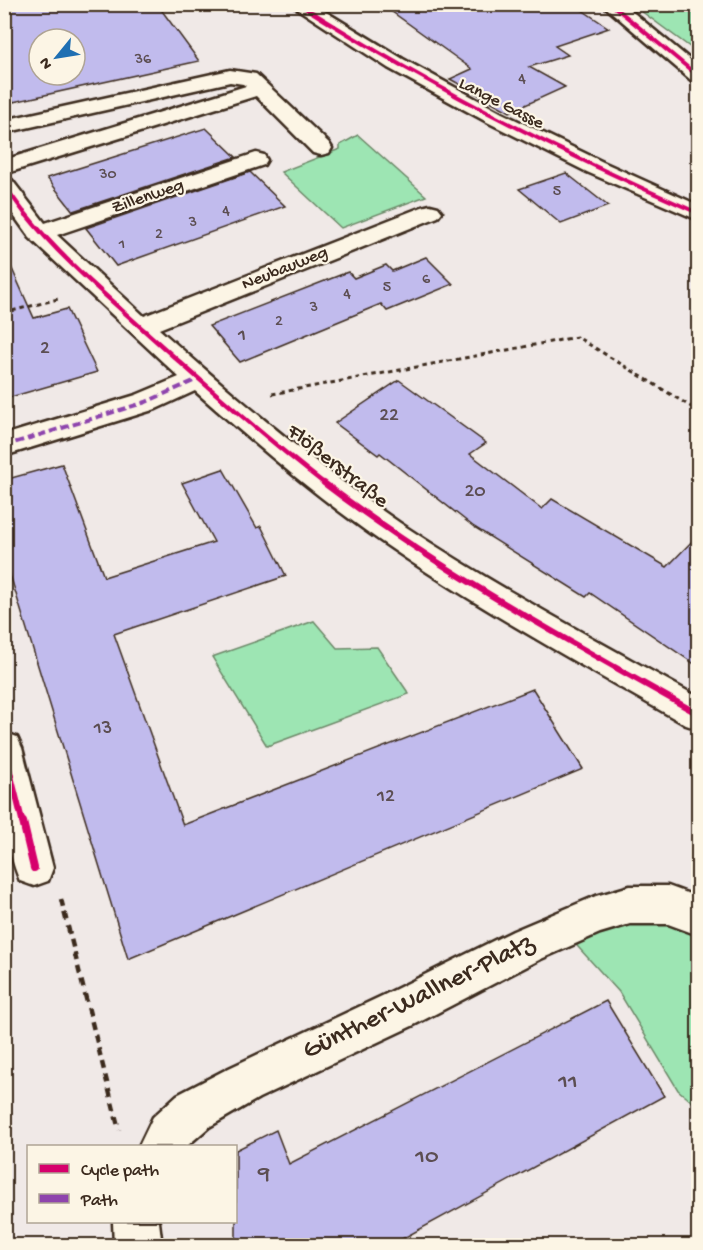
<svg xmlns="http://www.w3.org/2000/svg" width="703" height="1250" font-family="'Gochi Hand',sans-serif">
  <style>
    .green { fill: #9de5b3; stroke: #6c8868; stroke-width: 1.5 }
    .building { fill: #c1bbed; stroke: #3b2a1e; stroke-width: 1.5; fill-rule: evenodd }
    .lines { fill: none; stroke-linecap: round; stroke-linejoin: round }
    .minor-casing { stroke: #3b2a1e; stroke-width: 5 }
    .path-far1 { stroke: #3b2a1e; stroke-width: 3; stroke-dasharray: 4.5 4; stroke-linecap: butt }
    .path { stroke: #3b2a1e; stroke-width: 4.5; stroke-dasharray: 8 6; stroke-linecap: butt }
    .minor { fill: #fcf5e5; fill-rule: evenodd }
    .quiet { stroke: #8e44ad; stroke-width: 4; stroke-dasharray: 8 4; stroke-linecap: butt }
    .cycleway-far3-casing { stroke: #fcf5e5; stroke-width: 6 }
    .cycleway-far2-casing { stroke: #fcf5e5; stroke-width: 8 }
    .cycleway-far1-casing { stroke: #fcf5e5; stroke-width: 10 }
    .cycleway-casing { stroke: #fcf5e5; stroke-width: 11 }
    .cycleway-far3 { stroke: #d6006c; stroke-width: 4 }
    .cycleway-far2 { stroke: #d6006c; stroke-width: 4.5 }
    .cycleway-far1 { stroke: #d6006c; stroke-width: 6 }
    .cycleway { stroke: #d6006c; stroke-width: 8 }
    .labels { text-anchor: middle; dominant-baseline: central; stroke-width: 4.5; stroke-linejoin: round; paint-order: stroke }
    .far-number-label { font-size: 16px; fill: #5c4e52 }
    .far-street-label { font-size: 18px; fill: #3b2a1e; stroke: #fcf5e5 }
    .number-label { font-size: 20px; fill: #5c4e52 }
    .street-label { font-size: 22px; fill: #3b2a1e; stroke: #fcf5e5 }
    .near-number-label { font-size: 24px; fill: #5c4e52 }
    .near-street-label { font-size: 27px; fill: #3b2a1e; stroke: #fcf5e5 }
  </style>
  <rect width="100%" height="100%" fill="#f0e9e7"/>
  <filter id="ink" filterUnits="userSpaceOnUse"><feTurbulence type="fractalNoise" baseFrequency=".0167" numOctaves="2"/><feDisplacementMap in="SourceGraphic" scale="12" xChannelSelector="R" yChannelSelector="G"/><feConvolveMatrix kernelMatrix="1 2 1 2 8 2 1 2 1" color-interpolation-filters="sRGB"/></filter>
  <g filter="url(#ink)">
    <g class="green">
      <path d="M633,5H698V53Z"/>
      <path d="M358,135L426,196L341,228L281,172L340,149V145Z"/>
      <path d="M314,621L337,648L377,647L409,694L267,746L212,657Z"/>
      <path d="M682,907L698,921V1107L678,1090L619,992L568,936Z"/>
    </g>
    <g class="building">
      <path d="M4,4H157L199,61L4,104ZM39,39H75V75H39Z"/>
      <path d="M381,4H573L609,28L555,46L568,55L529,67L565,87L510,112L450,79L472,69Z"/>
      <path d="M206,128L236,157L73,211L47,178Z"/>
      <path d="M250,172L285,206L116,266L86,228Z"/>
      <path d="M566,173L608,206L561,224L519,189Z"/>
      <path d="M4,251L34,318L67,309L97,372L4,399Z"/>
      <path d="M426,257L453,284L387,311L381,304L240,362L209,326L348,272L354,278L386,265L392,271Z"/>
      <path d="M399,380L486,443L470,454L542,509L552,499L667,567L699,534V667L590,593L586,597L474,527L380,453L378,455L335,423Z"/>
      <path d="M62,464L104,577L214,542L182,483L223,469L257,528L261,526L286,576L114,634L183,825L533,689L583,769L128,959L4,555V480Z"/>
      <path d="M606,1001L664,1096L391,1245H236V1150L276,1130L289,1164Z"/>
    </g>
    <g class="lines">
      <g class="minor-casing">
        <g id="minor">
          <path d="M290,4H313L403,59L502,113L603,162L698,205V220L587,172L487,122L388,68Z"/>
          <path d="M602,4H623L698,66V82L691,80Z"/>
          <path d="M230,70L256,74L329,143L332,148L329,153L321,155L313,153L256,96L4,174V160L246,86L243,84L230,82L4,133V120Z"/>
          <path d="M256,153L264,155L267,160L264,165L57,235L144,316L422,207L430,205L438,207L442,212L438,217L159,329C236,397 315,465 400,523C496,587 598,641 698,697V729L686,725C582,665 477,608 379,540C314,495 254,443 195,391L156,409L4,456V435L136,395L179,377L30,238L4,202V178L12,180L45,223Z"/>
          <path d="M4,732L17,737L22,748L53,868L48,881L34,886L20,881C0,834 4,783 4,732Z"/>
          <path d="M630,886H668L698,897V935L668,924H630L600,933L541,959L412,1026L259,1098L209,1127L187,1146H139L153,1117L177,1095L229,1068L382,996L513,931L596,896Z"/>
          <path d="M113,1222H159L162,1246H114Z"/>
        </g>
      </g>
      <g class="path-far1">
        <path d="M4,313L58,299"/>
        <path d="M272,394L577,337L698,411"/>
      </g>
      <path class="path" d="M61,899L119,1130"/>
      <use href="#minor" class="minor"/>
      <path class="quiet" d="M4,446L146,402L198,379"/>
      <g class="cycleway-far3-casing">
        <g id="cycleway-far3">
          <path d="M299,4C427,85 560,153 698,213"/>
          <path d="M611,4L698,76"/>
          <path d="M4,185L26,215"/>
        </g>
      </g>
      <g class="cycleway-far2-casing">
        <path id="cycleway-far2" d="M25,213C60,257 103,293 145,331C204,384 263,436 325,484"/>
      </g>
      <g class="cycleway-far1-casing">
        <g id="cycleway-far1">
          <path d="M324,483C441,572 570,642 698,714"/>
          <path d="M4,748L23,824"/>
        </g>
      </g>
      <g class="cycleway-casing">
        <path id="cycleway" d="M23,822L34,868"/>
      </g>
      <use href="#cycleway-far3" class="cycleway-far3"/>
      <use href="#cycleway-far2" class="cycleway-far2"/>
      <use href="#cycleway-far1" class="cycleway-far1"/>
      <use href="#cycleway" class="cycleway"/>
    </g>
  </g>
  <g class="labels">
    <g class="far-number-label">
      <text x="143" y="60">36</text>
      <text x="522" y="80">4</text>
      <text x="108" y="175">30</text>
      <text x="557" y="192">5</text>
      <text x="226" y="212">4</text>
      <text x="193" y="223">3</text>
      <text x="159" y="235">2</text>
      <text x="122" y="245">1</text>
      <text x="426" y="280">6</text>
      <text x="387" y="288">5</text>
      <text x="347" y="295">4</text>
      <text x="314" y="308">3</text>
      <text x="279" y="322">2</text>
    </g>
    <g class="far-street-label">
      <text transform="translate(501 104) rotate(27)">Lange Gasse</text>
      <text transform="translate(148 197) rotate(-19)">Zillenweg</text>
      <text transform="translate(285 269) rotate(-22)">Neubauweg</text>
    </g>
    <g class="number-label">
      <text x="242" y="336">1</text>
      <text x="45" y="349">2</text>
      <text x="389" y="416">22</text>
      <text x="475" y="492">20</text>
      <text x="103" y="729">13</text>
      <text x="386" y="797">12</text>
    </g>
    <g class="street-label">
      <text transform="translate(337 467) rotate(38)">Flößerstraße</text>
    </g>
    <g class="near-number-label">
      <text x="568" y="1082">11</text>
      <text x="427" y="1157">10</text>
      <text x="264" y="1174">9</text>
    </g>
    <g class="near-street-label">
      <text transform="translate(419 998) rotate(-26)">Günther-Wallner-Platz</text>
    </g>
  </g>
  <rect width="703" height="1250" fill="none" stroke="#fcf5e5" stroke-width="24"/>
  <rect x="12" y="12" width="679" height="1226" fill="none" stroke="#3b2a1e" stroke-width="2" filter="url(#ink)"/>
  <rect x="27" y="1145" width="210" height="78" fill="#fcf5e5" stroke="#afa495" stroke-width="1.5"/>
  <rect x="39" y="1164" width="30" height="9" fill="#d6006c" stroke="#afa495" stroke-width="1.5"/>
  <text x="81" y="1175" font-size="18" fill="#3b2a1e">Cycle path</text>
  <rect x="39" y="1194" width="30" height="9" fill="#8e44ad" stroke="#afa495" stroke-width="1.5"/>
  <text x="81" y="1205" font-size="18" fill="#3b2a1e">Path</text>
  <g transform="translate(57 57) rotate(240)"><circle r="28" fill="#fcf5e5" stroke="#afa495" stroke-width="1.5"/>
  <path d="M0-4.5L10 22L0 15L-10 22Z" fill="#1f6fb2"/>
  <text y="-9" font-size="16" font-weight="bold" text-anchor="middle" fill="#3b2a1e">N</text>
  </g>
</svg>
